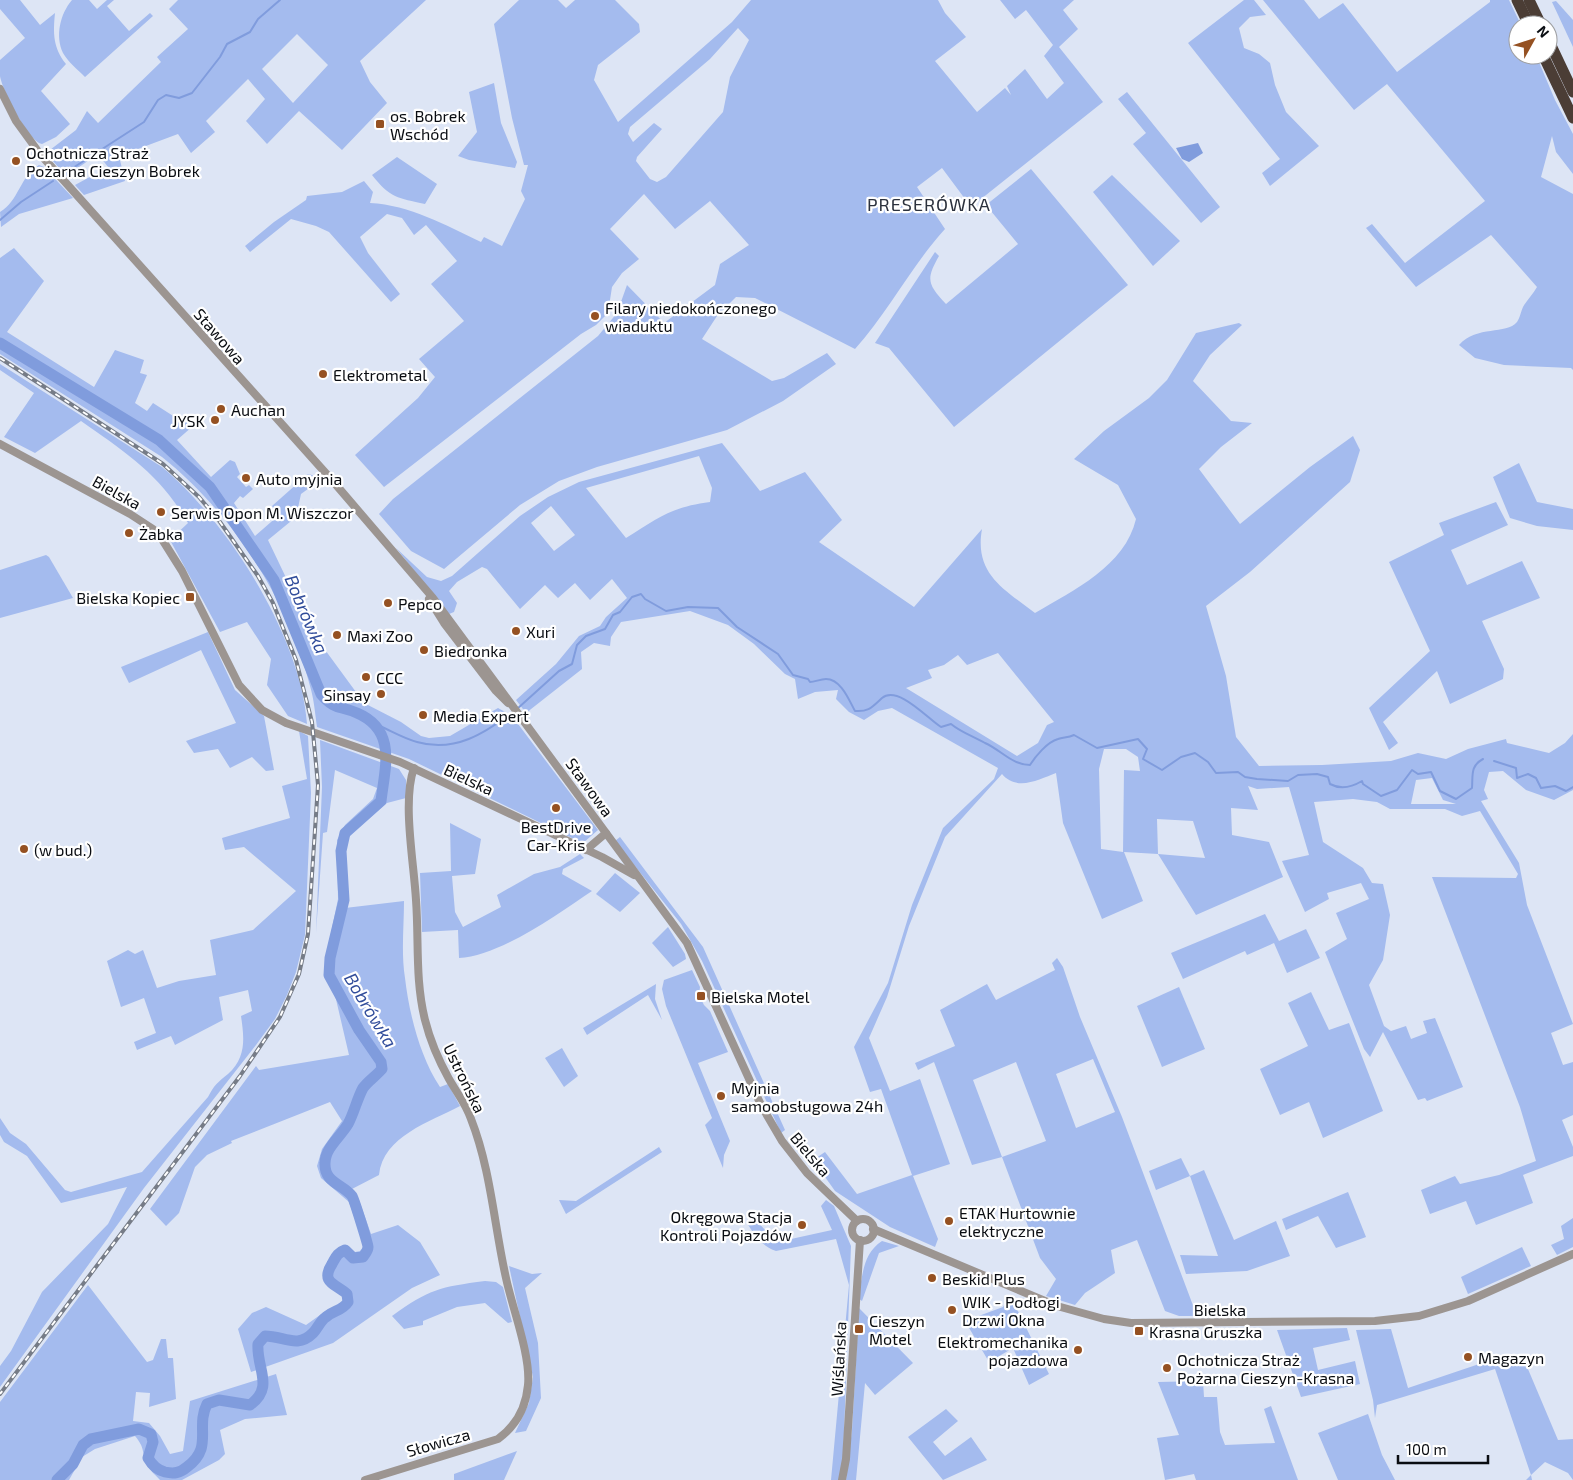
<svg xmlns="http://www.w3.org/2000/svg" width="1573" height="1480" font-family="'Exo 2',sans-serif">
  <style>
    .green { fill: #a4bbee; fill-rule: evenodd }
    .water { fill: #809cdd }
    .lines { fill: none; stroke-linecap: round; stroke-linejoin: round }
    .stream { stroke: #809cdd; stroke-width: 2 }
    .river { stroke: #809cdd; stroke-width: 11 }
    .tertiary { stroke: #9c9591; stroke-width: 8 }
    .motorway { stroke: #4b3d35; stroke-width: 11 }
    .rail-casing { stroke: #767c87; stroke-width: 4 }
    .rail { stroke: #fff; stroke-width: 2; stroke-dasharray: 5.5; stroke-linecap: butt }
    .poi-dot { fill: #955122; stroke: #fff; stroke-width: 2 }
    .labels { text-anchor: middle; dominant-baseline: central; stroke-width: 4.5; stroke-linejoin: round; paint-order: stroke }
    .poi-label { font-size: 16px; fill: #090c11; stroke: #fff; text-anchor: start }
    .street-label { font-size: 16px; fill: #090c11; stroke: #fff }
    .neighbourhood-label { font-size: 18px; letter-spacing: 1px; fill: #2b313d; stroke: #fff }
    .water-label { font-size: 18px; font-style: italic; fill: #314d9b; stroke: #fff }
  </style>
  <rect width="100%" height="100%" fill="#dde5f5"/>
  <g class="green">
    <path d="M0,0H20L40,25L55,13C53,33 53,48 66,64L41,91L70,124L56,137L42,144C28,141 2,90 0,76C0,71 0,65 0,60L25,38L0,9Z"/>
    <path d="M72,0H89L97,9L107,0H114L107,6L129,31L150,13L153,16L85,77C78,70 68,62 63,53C55,36 60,14 72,0Z"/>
    <path d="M178,0H426L360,61L370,82L387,103L342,150L299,111L267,144L246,121L265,99L248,79L206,121L215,132L191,153L178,134L119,156L125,181L84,195L75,185L108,167L98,154L66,176L46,153L76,130L87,111L98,123L161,62L157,57L188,29L169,9ZM297,34L328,65L293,103L262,69Z"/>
    <path d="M519,0H558L566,8L575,0H615L639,24L640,32L598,65L594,80L618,122L732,22L751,0H938L945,13L966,37L935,61L977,112L1005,88L1011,95L1007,86L1025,69L1047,99L1064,83L1044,56L1053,45L1026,10L1015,19L1000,0H1074L1063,10L1078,29L1059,47L1103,102L971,207L942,168L917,187L945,229C912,265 889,311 855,349L755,298L736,297L717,316L702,339L772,381L784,378L827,353L836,364L783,401L727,430L597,467L559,481L520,505L444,569L411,551L379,514L393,499L598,336L617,313L627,285L664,323L715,285L720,264L749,245L710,201L675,229L644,194L610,229L639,259L622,273L612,287L608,313L596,325L581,334L384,487L355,455L418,398L435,377L419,359L464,321L431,284L457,261L426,225L414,235L402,218L387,214L360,237L368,253L400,294L391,302L329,232L316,226L291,219L250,252L245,246L274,222L306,200L307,196L342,192L364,181L373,192L370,203C410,205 445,225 481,242L484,237L502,246L525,199L521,191L528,165H524L512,118L494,24ZM738,28L749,40L730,77L723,112L666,177L657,182L650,179L636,161L637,157L662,129L654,123L633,142L628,134L630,127L710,59Z"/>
    <path d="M1244,0H1254L1266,15L1250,17L1239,28L1244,48L1259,54L1270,63L1275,85L1286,112L1319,146L1270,186L1262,173L1280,159L1188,43Z"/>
    <path d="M1263,0H1304L1319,19L1343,3L1397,72L1490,2V0H1509L1521,25H1518V55H1536L1555,100L1573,134V174L1556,152L1552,136L1541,177L1573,194V370L1571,368L1504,365L1475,358L1459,345C1477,325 1506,335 1517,322C1520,318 1521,311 1523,307C1527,300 1533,294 1537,287L1491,235L1416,287L1366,228L1372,224L1405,263L1485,201L1387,84L1354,110Z"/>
    <path d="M1556,1L1573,20V47L1552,2Z"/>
    <path d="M494,83L501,123L517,162L515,168L469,160L458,156L477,132L469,92Z"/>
    <path d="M1127,92L1220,207L1201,223L1133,144L1146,133L1118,99Z"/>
    <path d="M397,157L437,184L425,204C398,198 390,198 372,175Z"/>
    <path d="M39,165L44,167L73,198L19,214L1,227L0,212C19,201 20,176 39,165Z"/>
    <path d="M1031,169L1128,285L954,427L889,348L875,343L935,252L939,256C926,279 927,284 946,304L1018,244L986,205Z"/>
    <path d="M1112,175L1180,241L1153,266L1093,192Z"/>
    <path d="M14,248L44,281L7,332L94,387L115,350L144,360L140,373L147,375L135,403L147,411L153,403L181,421L187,418L193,426L177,440L211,477L230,460L235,462L240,474L237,477L246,487L249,485L253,489L243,498L240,496L234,503L255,536L279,515L272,506L308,474L323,478L301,494L296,517L268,540L312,632L364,703L401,722L421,736L429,738L450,736L498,708L512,716L598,830L583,843L578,841L409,759L317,727C315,713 314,699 310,686C288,599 232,513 162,457L0,354V258Z"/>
    <path d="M1239,323L1242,325L1210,355L1193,381L1231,421L1252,423L1221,447L1199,469L1240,524L1310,467L1353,436L1360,450L1350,482L1250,572L1206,606L1226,676L1236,737L1259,766L1322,765L1391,761L1418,753L1446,759L1468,749L1506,739L1507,743L1549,753L1565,743L1573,734V790L1554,800L1526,790L1503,771L1489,772L1484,790L1488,799L1481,801L1519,863L1527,905L1573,1024L1551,1033L1563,1065L1573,1062V1115L1562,1120L1573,1147V1156L1523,1175L1533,1203L1476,1225L1466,1201L1430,1214L1421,1190L1455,1176L1460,1184L1499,1175L1536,1161L1520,1107L1432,877L1516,878L1518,874L1480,811L1462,816L1445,809H1390L1377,802L1353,799L1314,802L1323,842L1363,868L1372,883L1383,884L1390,915L1383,960L1369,985L1384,1026L1391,1031L1406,1026L1411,1039L1427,1033L1423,1021L1435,1018L1463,1087L1427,1101L1425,1098L1418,1100L1383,1032L1370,1057L1364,1049L1325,952L1347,939L1336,913L1369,899L1361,883L1327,893L1329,899L1305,912L1282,861L1309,855L1289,787L1257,789L1248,786L1258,810L1231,808L1232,835L1269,842L1283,877L1196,915L1158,854L1124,852L1143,901L1102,919L1063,823L1056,773C1040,779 1017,792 1002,774L945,837L909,926L887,997L869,1038L890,1091L920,1079L950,1164L913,1176L938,1239L935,1247L890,1227L835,1191L813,1160L825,1152L857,1194L912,1175L881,1089L870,1092L854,1047L888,983L912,905L943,828L994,779L998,768L892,708L878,711L864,720L849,712L836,699L838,690L815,692L798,699L795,679L785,674L754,644L728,625L690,611L621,622L611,637L610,646L594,643L581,652L582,669L526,713L516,700L556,664L579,636L600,626L606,617L627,598L612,579L590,600L575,583L558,598L545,585L520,609L487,569L482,567L457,582L449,591L457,603L454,612L449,614L396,548L427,577L441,581L452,576L520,516L548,497L579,482L722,443L760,491L805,472L842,520L819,542L914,607L982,529C974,574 1004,589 1035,613C1074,590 1125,566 1136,519L1118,485L1074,459L1104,431L1149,398L1167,380L1196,333ZM699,456L712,488L710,502C671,507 658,518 626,538L586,488ZM551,506L575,535L554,551L531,523ZM998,653L1054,722L1047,725L1038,743L1017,756L906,688L932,678L928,670L944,665L958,655L967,665ZM1104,749H1126L1138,757L1140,771L1124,770L1123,852L1101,849L1099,769ZM1432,778L1443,800L1456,804H1411L1416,780ZM1157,819L1193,821L1205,858L1158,854Z"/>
    <path d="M0,364L162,467C228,522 301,637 307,724L288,716L267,685L271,659L247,622L220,632L170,540L188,523C160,474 125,452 81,421L35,453L4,437L34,393L0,370Z"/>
    <path d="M1519,463L1537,502L1573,509V530L1537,526L1510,518L1493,477Z"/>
    <path d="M1496,502L1508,525L1451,550L1467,585L1522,561L1540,598L1482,621L1504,669L1503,679L1450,704L1437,671L1383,722L1398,743L1389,750L1369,708L1430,651L1389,562L1444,535L1439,523Z"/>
    <path d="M46,555L49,557L73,598L0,618V570Z"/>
    <path d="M208,632L235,690L264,716L274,770L266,771L252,757L230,768L218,749L194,753L186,741L236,723L201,650L129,683L121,667Z"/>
    <path d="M299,731L308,736L311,793L305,935L296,972L287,995L275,1019L256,1045L144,1188L0,1387V1366L11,1351L42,1292L108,1224L127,1187L61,1203L27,1156L4,1142L0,1135V1118L10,1133L26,1144L65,1190L71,1192L142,1172L208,1097C214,1085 218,1082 228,1074C247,1057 244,1037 241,1016L252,1011L248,990L219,997L223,1020L175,1045L171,1036L137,1050L134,1042L156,1033L144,998L121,1007L107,961L128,950L135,954L143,950L157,988L179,981L216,975L210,940L253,930L296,891L244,847L225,850L222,838L290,818L282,786L307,779Z"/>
    <path d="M320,740L399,769L406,780V798L387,803L349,837L346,846L345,908L404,901C404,926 401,953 405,978C409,1013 420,1057 440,1087L448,1084L460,1106C430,1122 383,1136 379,1175L350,1190L359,1200L371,1234L398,1225L420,1242L440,1275L412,1288L333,1343L251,1372L238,1329L252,1313L266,1307L306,1325L327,1310L343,1303L345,1299C336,1281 316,1287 329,1260C332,1252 339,1247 347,1245L355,1252L360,1251L364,1246L349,1202L321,1178L317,1166L322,1149L342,1121L330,1102L231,1141L232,1143L207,1155L195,1167L179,1213L166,1226L150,1209L256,1066L259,1070L349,1055L335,995L327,976L326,957L338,899L337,840L345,825L373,799L377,788L335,770L327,832L323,833L316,933L322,787Z"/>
    <path d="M450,823L481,839L475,874L452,876L455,912L463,927L501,907L497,895L534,874L560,867L580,854L584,858L563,869L562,874L592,891C558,914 500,956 459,958L458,930L422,932L420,873L451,871Z"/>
    <path d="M620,837L703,947L785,1130L781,1133L702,961L681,924L615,841Z"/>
    <path d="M615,873L640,893L620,912L596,894Z"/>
    <path d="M1265,914L1279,941L1306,929L1320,958L1287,973L1274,943L1247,955L1245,951L1183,979L1171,953Z"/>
    <path d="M668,927L685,954L686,959L673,967L652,943Z"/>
    <path d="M1057,958L1063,967L1080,1017L1122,1117L1197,1316H1179L1165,1311L1137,1240L1111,1250L1115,1273L1085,1293L1075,1305L1046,1296L1056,1279L1040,1258L1002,1157L972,1165L934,1062L918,1070L915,1063L955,1046L940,1010L987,984L996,1000L1055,970L1052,963ZM1093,1059L1115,1112L1076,1128L1056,1074ZM1016,1062L1046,1141L1002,1157L973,1080Z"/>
    <path d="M692,970L700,987L699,995L704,1005L710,1011L728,1052L698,1063L730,1141L724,1155L723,1168L705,1125L712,1118L666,1006L662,989L664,980Z"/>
    <path d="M656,984L655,999L662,1020L648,995L587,1035L583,1028Z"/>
    <path d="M1179,987L1205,1049L1162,1067L1137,1006Z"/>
    <path d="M1311,992L1329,1030L1349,1023L1383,1111L1323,1138L1309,1102L1280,1115L1260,1069L1308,1046L1288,1003Z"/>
    <path d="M562,1048L578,1076L564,1087L545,1058Z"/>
    <path d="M659,1147L662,1152L566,1214L559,1200L576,1201Z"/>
    <path d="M1181,1158L1190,1176L1204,1170L1234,1240L1276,1221L1290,1256L1247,1271L1186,1274L1180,1255L1218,1256L1190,1176L1156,1190L1149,1171Z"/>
    <path d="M1348,1192L1366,1237L1336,1248L1318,1216L1286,1230L1282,1219Z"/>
    <path d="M826,1200L834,1206L851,1246L843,1460L839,1480H831L849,1285L836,1239L776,1251C762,1246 755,1236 747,1223L753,1217L766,1231L782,1241L832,1230L821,1206Z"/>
    <path d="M1573,1218V1247L1557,1255L1551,1245L1564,1239L1561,1226Z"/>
    <path d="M882,1241L899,1246L879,1253L862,1301L858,1298C863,1276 862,1254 882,1241Z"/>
    <path d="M1522,1247L1531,1266L1468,1294L1461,1277Z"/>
    <path d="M509,1266L532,1274L542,1273L525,1288L538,1343L541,1398L526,1431L515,1433L529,1403L533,1377Z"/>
    <path d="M485,1281L496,1282L503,1287L512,1322L508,1323L485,1303L457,1307L423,1321V1325L404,1329L392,1316C429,1289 440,1287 485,1281Z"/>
    <path d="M88,1285L147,1362L153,1360L161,1339H166L168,1358H173L176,1399L149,1407L150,1393L136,1392L133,1421L149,1423L160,1436L170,1454L183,1451L190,1401L276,1374L287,1415L245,1419L220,1430L225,1454L219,1460L182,1480H160C156,1475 150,1471 147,1465C141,1452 146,1449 135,1436L95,1449L82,1457L69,1480H0V1402Z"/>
    <path d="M1010,1295L1049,1374L1029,1385L1013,1348L989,1362L965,1321L1003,1307Z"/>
    <path d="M859,1308L913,1363L875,1395L865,1383L856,1480H846L852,1430Z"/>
    <path d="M1347,1328L1350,1340L1313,1348L1318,1370L1355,1361L1360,1384L1301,1397L1277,1330Z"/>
    <path d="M1391,1329L1408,1388L1488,1361H1494L1501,1369L1525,1362L1558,1440L1573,1439V1480L1568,1473L1545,1462L1531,1475L1532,1480H1526L1531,1475L1495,1369L1377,1405L1375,1418L1373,1400L1356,1330Z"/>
    <path d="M1203,1381L1204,1397H1217L1220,1432L1225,1445L1275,1443L1264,1409L1271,1406L1298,1480H1196L1194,1474L1165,1480L1157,1438L1179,1435L1158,1382Z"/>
    <path d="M946,1409L958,1421L933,1442L945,1456L971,1437L987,1460L943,1480L908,1437Z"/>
    <path d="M1368,1414L1382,1455L1395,1480H1338L1318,1433Z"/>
    <path d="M517,1451L504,1480H454V1474Z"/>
  </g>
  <path class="water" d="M1198,143L1203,153L1189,162L1182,159L1176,148Z"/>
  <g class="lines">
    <g class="stream">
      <path d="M65,173L144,122L158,100L166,95L179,98L192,93L220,57L227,44L250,32L258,19L280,0"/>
      <path d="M0,220L21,202L53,181"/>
      <path d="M517,709L559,671L572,664L577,645L586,636L605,629L613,615L620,612L632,597L641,594L645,599L666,611L688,607L718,608L737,627L778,654L793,675L808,679L810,682C815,682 820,679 826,679C841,679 849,700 855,711C869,712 872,707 882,698C898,685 928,719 941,727L951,724C962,733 973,736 985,743C1001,750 1012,765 1030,765C1035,757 1047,742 1058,739C1063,737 1068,738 1074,735L1097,748L1138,739L1147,749L1143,759L1162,770L1181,757L1195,753L1208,762L1216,773L1238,772L1245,777L1257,779L1288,781L1298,775L1317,774L1328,777L1330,784C1341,790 1352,787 1362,781L1363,784L1381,796L1397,790L1412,770L1418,774L1431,772L1440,791L1456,799L1472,788C1473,775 1470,766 1483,759"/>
      <path d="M376,727H382C393,732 405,739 417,742C455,753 485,733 513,712"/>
      <path d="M1494,761L1516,768L1517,778L1528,774L1536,778L1541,788L1555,786L1566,791L1573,787"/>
    </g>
    <path class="river" d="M0,343L159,440L210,487L274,580L321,694C336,711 339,705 357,713C397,730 385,767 381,801L345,833L341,851L344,900L330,958L329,975L359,1030L381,1062L382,1069C376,1076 368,1081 363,1088C357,1099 354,1113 348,1124C341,1136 325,1148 325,1163C324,1183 343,1184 352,1196C354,1199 368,1244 368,1247C368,1251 365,1254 363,1257L353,1258L345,1250C337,1253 336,1257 332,1264C320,1283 336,1284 347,1294L348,1302C342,1311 334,1310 326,1317C320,1321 318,1328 313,1333C297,1349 284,1336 265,1336L258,1344C256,1368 275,1387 250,1405L219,1400L207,1404C195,1428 214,1447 187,1467C180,1473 174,1474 165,1472C157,1470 152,1465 148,1458L153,1442L151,1434L139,1429L91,1439L83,1445L73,1464L57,1480"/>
    <g class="tertiary">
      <path d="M0,89L16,121L40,154L331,479L433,598L687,943L761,1105L782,1141L807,1173L857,1221"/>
      <path d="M0,444L130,514L153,529L160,536L182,571L239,685L262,710L286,723L400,762L602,857L634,875"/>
      <path d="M429,599L444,623L496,691L508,703"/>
      <path d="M586,850L606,833"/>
      <circle cx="863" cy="1230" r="11"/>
      <path d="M873,1229L1057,1306L1104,1319L1131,1323L1375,1321L1419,1316L1468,1301L1573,1254"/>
      <path d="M365,1480L498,1439C516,1426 526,1407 528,1385C531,1356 512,1307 506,1278C494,1225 491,1170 471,1119C466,1104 457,1093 449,1079C439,1061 430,1040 425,1020C415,980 419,940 416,900C414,863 402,801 414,768"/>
      <path d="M842,1480L846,1459L860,1240"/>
    </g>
    <g class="motorway">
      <path d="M1517,0L1529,25"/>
      <path d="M1529,0L1541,25"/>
      <path d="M1548,39L1573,92"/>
      <path d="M1543,55L1573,118"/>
    </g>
    <g class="rail-casing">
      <path id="rail" d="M0,358L163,464L199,497L220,522L258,576L273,603L296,660L312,722L318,785L308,934L299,974L280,1017L240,1076L0,1394"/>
    </g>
    <use href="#rail" class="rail"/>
  </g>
  <g class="poi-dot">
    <rect x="375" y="119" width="10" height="10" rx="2.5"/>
    <circle cx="16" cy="161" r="5"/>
    <circle cx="595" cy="316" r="5"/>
    <circle cx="323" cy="374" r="5"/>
    <circle cx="221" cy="409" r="5"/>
    <circle cx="215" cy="420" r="5"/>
    <circle cx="246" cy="478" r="5"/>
    <circle cx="161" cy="512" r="5"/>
    <circle cx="129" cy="533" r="5"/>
    <rect x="185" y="592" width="10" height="10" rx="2.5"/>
    <circle cx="388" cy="603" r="5"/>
    <circle cx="516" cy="631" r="5"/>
    <circle cx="337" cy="635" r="5"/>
    <circle cx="424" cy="650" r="5"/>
    <circle cx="366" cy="677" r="5"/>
    <circle cx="381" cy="694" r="5"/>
    <circle cx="423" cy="715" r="5"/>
    <circle cx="556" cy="808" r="5"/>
    <circle cx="24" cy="849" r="5"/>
    <rect x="696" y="991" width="10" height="10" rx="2.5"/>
    <circle cx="721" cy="1096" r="5"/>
    <circle cx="949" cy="1221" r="5"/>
    <circle cx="802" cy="1225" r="5"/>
    <circle cx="932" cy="1278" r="5"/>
    <circle cx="952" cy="1310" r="5"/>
    <rect x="854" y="1324" width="10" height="10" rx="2.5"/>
    <rect x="1134" y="1326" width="10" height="10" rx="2.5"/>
    <circle cx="1078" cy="1350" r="5"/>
    <circle cx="1468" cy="1357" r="5"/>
    <circle cx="1167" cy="1368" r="5"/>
  </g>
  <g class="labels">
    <g class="poi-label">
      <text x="390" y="115">os. Bobrek<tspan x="390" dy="18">Wschód</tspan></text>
      <text x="26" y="152">Ochotnicza Straż<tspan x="26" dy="18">Pożarna Cieszyn Bobrek</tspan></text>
      <text x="605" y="307">Filary niedokończonego<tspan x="605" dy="18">wiaduktu</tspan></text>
      <text x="333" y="374">Elektrometal</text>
      <text x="231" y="409">Auchan</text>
      <text x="205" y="420" text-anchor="end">JYSK</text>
      <text x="256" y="478">Auto myjnia</text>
      <text x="171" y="512">Serwis Opon M. Wiszczor</text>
      <text x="139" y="533">Żabka</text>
      <text x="180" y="597" text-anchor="end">Bielska Kopiec</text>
      <text x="398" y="603">Pepco</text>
      <text x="526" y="631">Xuri</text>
      <text x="347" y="635">Maxi Zoo</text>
      <text x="434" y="650">Biedronka</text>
      <text x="376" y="677">CCC</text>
      <text x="371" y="694" text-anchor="end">Sinsay</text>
      <text x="433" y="715">Media Expert</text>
      <text x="556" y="826" text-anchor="middle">BestDrive<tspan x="556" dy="18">Car-Kris</tspan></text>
      <text x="34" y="849">(w bud.)</text>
      <text x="711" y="996">Bielska Motel</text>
      <text x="731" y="1087">Myjnia<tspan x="731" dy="18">samoobsługowa 24h</tspan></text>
      <text x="959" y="1212">ETAK Hurtownie<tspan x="959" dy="18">elektryczne</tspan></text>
      <text x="792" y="1216" text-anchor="end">Okręgowa Stacja<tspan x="792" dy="18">Kontroli Pojazdów</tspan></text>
      <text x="942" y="1278">Beskid Plus</text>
      <text x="962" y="1301">WIK - Podłogi<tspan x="962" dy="18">Drzwi Okna</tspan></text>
      <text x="869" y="1320">Cieszyn<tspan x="869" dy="18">Motel</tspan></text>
      <text x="1149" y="1331">Krasna Gruszka</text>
      <text x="1068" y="1341" text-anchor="end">Elektromechanika<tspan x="1068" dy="18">pojazdowa</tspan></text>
      <text x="1478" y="1357">Magazyn</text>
      <text x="1177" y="1359">Ochotnicza Straż<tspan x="1177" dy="18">Pożarna Cieszyn-Krasna</tspan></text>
    </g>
    <g class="street-label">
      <text transform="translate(220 336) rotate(49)">Stawowa</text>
      <text transform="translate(117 492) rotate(29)">Bielska</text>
      <text transform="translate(469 779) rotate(25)">Bielska</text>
      <text transform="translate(590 787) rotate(54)">Stawowa</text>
      <text transform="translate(465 1078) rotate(64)">Ustrońska</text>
      <text transform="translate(811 1154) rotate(50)">Bielska</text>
      <text x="1220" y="1309">Bielska</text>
      <text transform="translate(838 1359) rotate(-87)">Wiślańska</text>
      <text transform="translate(438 1442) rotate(-16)">Słowicza</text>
    </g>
    <g class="neighbourhood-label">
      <text x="929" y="204">PRESERÓWKA</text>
    </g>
    <g class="water-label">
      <text transform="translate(307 614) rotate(67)">Bobrówka</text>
      <text transform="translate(371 1010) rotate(59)">Bobrówka</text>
    </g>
  </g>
  <g transform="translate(1533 40) rotate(50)"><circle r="24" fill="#ffffff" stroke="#9d9ea0"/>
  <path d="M0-4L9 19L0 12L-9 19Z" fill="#955122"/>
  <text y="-8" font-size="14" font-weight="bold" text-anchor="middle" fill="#090c11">N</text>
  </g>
  <path d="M1398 1455v8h90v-8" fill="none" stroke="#090c11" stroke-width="2.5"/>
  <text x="1406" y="1455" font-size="15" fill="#090c11" stroke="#ffffff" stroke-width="4" paint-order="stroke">100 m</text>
</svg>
